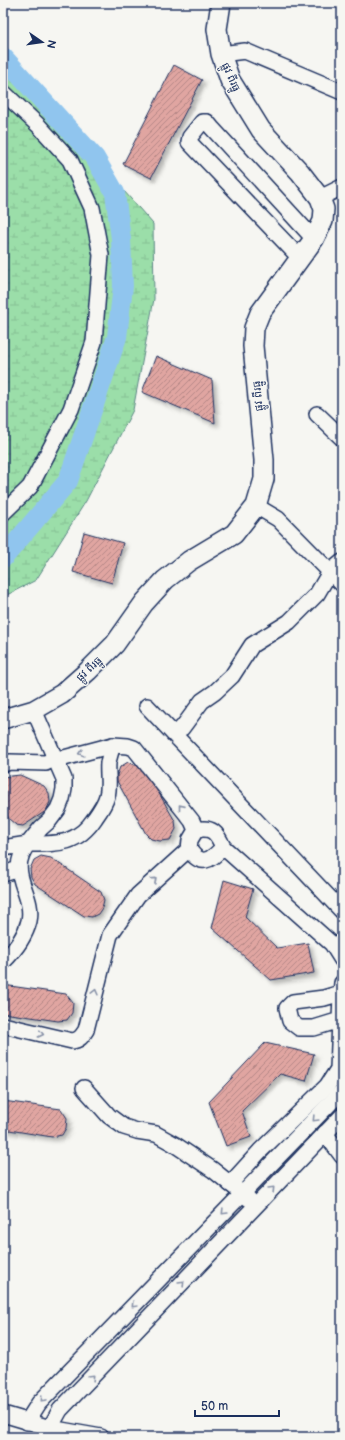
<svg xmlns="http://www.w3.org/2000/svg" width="345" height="1440" font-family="'Balsamiq Sans','Noto Sans Khmer',sans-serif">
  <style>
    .wetland { fill: url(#wetland-marsh); stroke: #5b8684 }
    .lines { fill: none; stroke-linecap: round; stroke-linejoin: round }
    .river { stroke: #90c5ee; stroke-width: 20 }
    .building { fill: url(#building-hatch); stroke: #1b2f5e; filter: url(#shadow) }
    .minor-casing { stroke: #1b2f5e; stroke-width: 18 }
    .major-casing { stroke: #1b2f5e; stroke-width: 22 }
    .minor { stroke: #f6f6f2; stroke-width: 15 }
    .major { stroke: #f6f6f2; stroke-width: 19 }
    .oneway { stroke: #8892a8 }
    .labels { text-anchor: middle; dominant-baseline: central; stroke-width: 3; stroke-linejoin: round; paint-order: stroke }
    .street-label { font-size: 11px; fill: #1b2f5e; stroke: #f6f6f2 }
  </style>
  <defs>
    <pattern id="wetland-marsh" width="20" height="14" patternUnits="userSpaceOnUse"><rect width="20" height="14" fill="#9bdea9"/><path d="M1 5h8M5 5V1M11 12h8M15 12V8" fill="none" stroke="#85bf94"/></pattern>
    <pattern id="building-hatch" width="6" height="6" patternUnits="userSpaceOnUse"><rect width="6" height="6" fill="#e0a5a1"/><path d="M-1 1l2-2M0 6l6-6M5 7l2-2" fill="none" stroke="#b58786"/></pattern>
    <filter id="shadow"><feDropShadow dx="3.5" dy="3.5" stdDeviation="2" flood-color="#0004"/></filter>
  </defs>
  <rect width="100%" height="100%" fill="#f6f6f2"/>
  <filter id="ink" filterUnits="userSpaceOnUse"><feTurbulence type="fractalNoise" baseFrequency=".025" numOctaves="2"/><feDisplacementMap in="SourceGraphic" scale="8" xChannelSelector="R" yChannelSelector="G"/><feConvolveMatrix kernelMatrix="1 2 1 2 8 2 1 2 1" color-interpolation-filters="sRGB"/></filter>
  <g filter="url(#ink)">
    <path class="wetland" d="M3,57L95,158L153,224L154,299L133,410L86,501L36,580L3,597Z"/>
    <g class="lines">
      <path class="river" d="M3,57L95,158L115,193L121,239L123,286L117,337L68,481L3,558"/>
    </g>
    <g class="building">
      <path d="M174,65L202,80L151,178L123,164Z"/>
      <path d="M156,356L212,380L215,423L142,392Z"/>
      <path d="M84,532L123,543L112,583L73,572Z"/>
      <path d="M128,762L145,769L175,821L176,829L170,840L160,841L151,839L146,834L117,781V775L120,767Z"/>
      <path d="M20,775L44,786L49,793L50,802L46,811L23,826L16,825L9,819L3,806V777Z"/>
      <path d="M41,856L51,858L101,892L104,900L102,908L98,914L92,917L84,916L35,884L31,877L30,869L34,860Z"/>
      <path d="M224,880L253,889L245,917L277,948L308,943L314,973L271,980L212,928Z"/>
      <path d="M3,985L66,994L73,1003L72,1013L67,1020L58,1021L3,1013Z"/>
      <path d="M265,1043L314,1054L306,1081L280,1074L242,1111L251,1137L226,1146L209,1102Z"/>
      <path d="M3,1101L61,1109L67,1118L66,1128L62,1135L52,1137L3,1129Z"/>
    </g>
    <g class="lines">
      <g class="minor-casing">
        <g id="minor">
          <path d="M221,54L245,51L342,92"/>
          <path d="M3,92L39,126L70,160L92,208L101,255L94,342L71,409L30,487L3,513"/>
          <path d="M320,198L342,187"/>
          <path d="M300,258L189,142L190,137L202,122H207L212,128L314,239"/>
          <path d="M317,414L342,438"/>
          <path d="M256,506L278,519L342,584"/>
          <path d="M147,706L342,911"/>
          <path d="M173,733L182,728L202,701L215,692L232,676L252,645L289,622L317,594L330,572L342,562"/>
          <path d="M3,764L10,762L46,763L54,758H64L113,745L128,746L134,748L192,821L196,830L190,840L189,849L138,895L110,935L86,1030C82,1036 80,1040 72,1041L3,1025"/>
          <path d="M223,847L332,944L342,960"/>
          <path d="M3,848L28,844L41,828L49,821L58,809L62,799L64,789V779L34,710"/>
          <path d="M189,849C200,867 211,861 223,847C217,833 212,826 196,830"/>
          <path d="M3,874L19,869"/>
          <path d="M3,962C14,951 25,937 29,921C35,893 5,873 28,844C58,844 77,845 95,818C100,811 105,804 107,796C110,785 107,774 108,763C109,757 111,751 113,745"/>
          <path d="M341,993L340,1020L314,1028H299L290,1021L287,1008L293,1002L324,998L341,993L342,983"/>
          <path d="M84,1088L109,1116L124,1127L137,1131L156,1134L174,1144L213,1170L249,1199"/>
          <path d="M325,1133L342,1156"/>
          <path d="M230,1184L260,1151L327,1086L338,1069L340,1020"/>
          <path d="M3,1414L50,1428L101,1437"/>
          <path d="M27,1422L39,1403L342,1091"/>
          <path d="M50,1428L60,1410L342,1116"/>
        </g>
      </g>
      <g class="major-casing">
        <path id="major" d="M3,719L34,710L62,694L88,671L115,644L144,603L165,580L189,561L234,534L256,506L264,479V460L253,346L254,328L260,313L314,239L323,221L324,209L320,198L300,172L261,130L230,80L221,54L217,29L221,3"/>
      </g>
      <use href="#minor" class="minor"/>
      <use href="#major" class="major"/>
    </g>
    <defs><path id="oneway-chevron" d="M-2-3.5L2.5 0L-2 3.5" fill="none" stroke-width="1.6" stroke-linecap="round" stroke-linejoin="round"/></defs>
    <g class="oneway">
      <use href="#oneway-chevron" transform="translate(81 753) rotate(165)"/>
      <use href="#oneway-chevron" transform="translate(181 807) rotate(-129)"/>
      <use href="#oneway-chevron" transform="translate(154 880) rotate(-42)"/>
      <use href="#oneway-chevron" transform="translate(95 992) rotate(-76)"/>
      <use href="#oneway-chevron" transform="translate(41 1034) rotate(13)"/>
      <use href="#oneway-chevron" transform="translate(315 1119) rotate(134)"/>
      <use href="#oneway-chevron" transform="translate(272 1189) rotate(-46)"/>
      <use href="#oneway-chevron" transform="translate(224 1212) rotate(134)"/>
      <use href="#oneway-chevron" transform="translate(182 1283) rotate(-46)"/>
      <use href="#oneway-chevron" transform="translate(134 1305) rotate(134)"/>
      <use href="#oneway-chevron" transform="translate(92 1377) rotate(-46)"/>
      <use href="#oneway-chevron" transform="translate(43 1399) rotate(133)"/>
    </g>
  </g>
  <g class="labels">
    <g class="street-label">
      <text transform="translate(231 77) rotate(66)">ផ្លូវ ពីរធ្នូ</text>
      <text transform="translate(258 396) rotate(-96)">ផ្លូវ ពីរធ្នូ</text>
      <text transform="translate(89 669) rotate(-43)">ផ្លូវ ពីរធ្នូ</text>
    </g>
  </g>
  <rect width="345" height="1440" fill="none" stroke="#f6f6f2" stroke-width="16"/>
  <rect x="8" y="8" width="329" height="1424" fill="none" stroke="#1b2f5e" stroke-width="1.5" filter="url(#ink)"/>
  <g transform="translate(42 42) rotate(103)" stroke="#f6f6f2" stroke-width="3" paint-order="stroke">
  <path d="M0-3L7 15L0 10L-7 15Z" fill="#1b2f5e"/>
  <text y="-6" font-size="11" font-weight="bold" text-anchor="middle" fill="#1b2f5e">N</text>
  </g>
  <path d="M195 1410v6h84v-6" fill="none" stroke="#1b2f5e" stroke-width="2"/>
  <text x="201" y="1410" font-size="12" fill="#1b2f5e" stroke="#f6f6f2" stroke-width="3" paint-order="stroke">50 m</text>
</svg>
